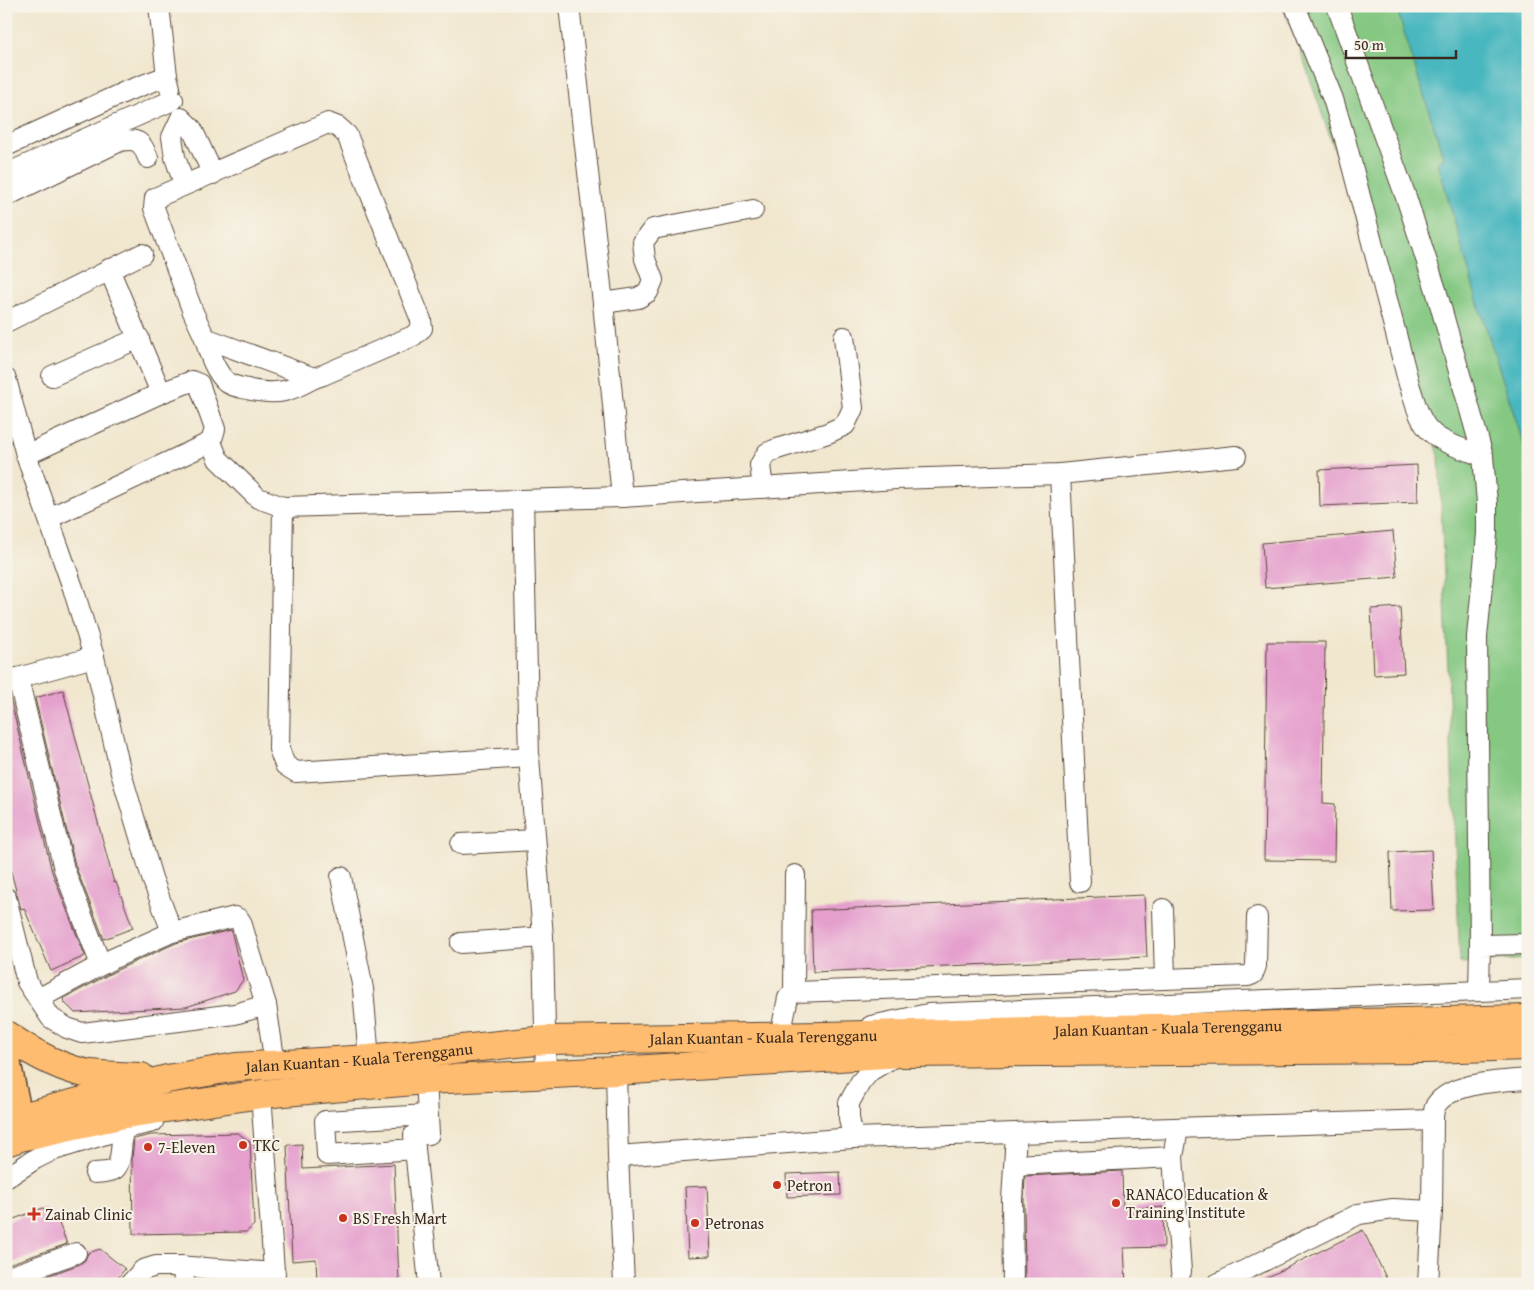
<svg xmlns="http://www.w3.org/2000/svg" width="1534" height="1290" font-family="'Gentium Book Plus',serif">
  <style>
    .green { fill: #84c882; stroke: #607950 }
    .water { fill: #48b7bf; stroke: #42706e }
    .building { fill: #e59fcd }
    .lines { fill: none; stroke-linecap: round; stroke-linejoin: round }
    .minor-casing { stroke: #564639; stroke-width: 22 }
    .major-casing { stroke: #564639; stroke-width: 29 }
    .highway-casing { stroke: #564639; stroke-width: 30 }
    .minor { stroke: #fff; stroke-width: 20 }
    .major { stroke: #febc70; stroke-width: 26 }
    .highway { stroke: #febc70; stroke-width: 28 }
    .poi-dot { fill: #c8321e; stroke: #f7f3e8; stroke-width: 2 }
    .labels { text-anchor: middle; dominant-baseline: central; stroke-width: 4; stroke-linejoin: round; paint-order: stroke }
    .street-label { font-size: 16px; fill: #3b2a1e; stroke: #f7f3e8 }
    .poi-label { font-size: 16px; fill: #3b2a1e; stroke: #f7f3e8; text-anchor: start }
  </style>
  <rect width="100%" height="100%" fill="#f7f3e8"/>
  <filter id="ink" filterUnits="userSpaceOnUse"><feTurbulence type="fractalNoise" baseFrequency=".02" numOctaves="2"/><feDisplacementMap in="SourceGraphic" scale="10" xChannelSelector="R" yChannelSelector="G"/><feConvolveMatrix kernelMatrix="1 2 1 2 8 2 1 2 1" color-interpolation-filters="sRGB"/></filter>
  <filter id="wash" filterUnits="userSpaceOnUse"><feTurbulence type="fractalNoise" baseFrequency=".0096" numOctaves="4" result="noise"/><feDisplacementMap in="SourceGraphic" scale="20" xChannelSelector="R" yChannelSelector="G"/><feGaussianBlur stdDeviation="1.12" result="paint"/><feColorMatrix in="noise" values="0 0 0 0 0 0 0 0 0 0 0 0 0 0 0 0 0 1.4 0 .05"/><feComposite in="paint" operator="in"/></filter>
  <g filter="url(#wash)">
    <rect width="100%" height="100%" fill="#f1e7cf"/>
    <path class="green" d="M1282,6H1396L1444,159L1438,162L1477,300L1528,457V959L1460,963L1439,455L1296,38Z"/>
    <path class="water" d="M1396,6H1528V457L1477,300L1438,162L1444,159Z"/>
    <g id="blocks">
      <g class="building">
        <path d="M1417,465L1418,502L1320,506L1319,470Z"/>
        <path d="M1393,531L1397,577L1265,588L1262,543Z"/>
        <path d="M1400,607L1404,673L1374,675L1371,609Z"/>
        <path d="M1267,642H1325L1323,803L1335,804L1334,861L1264,860Z"/>
        <path d="M63,690L114,883L116,882L133,928L104,939L75,865L35,698Z"/>
        <path d="M6,693H9L52,872L85,956L51,971L24,908L21,909L6,853Z"/>
        <path d="M1431,850L1434,910L1392,911L1390,852Z"/>
        <path d="M1144,895L1147,957L813,972L811,910Z"/>
        <path d="M231,930L243,980L235,991L186,1007L75,1013L64,1002L63,999L117,970L176,943Z"/>
        <path d="M238,1133L250,1142L254,1225L246,1232L133,1234L132,1158L134,1139L151,1135Z"/>
        <path d="M302,1144L303,1169L394,1164L399,1281L317,1284L316,1259L292,1261L287,1145Z"/>
        <path d="M1122,1171L1123,1209L1163,1207L1164,1247L1124,1248L1126,1284H1025L1024,1200L1025,1176Z"/>
        <path d="M840,1172L841,1195L787,1197L786,1174Z"/>
        <path d="M707,1186L710,1256L688,1257L685,1187Z"/>
        <path d="M43,1208L57,1218L67,1244L6,1265V1222Z"/>
        <path d="M1363,1230L1389,1284H1254Z"/>
        <path d="M100,1249L125,1269L113,1284H25L80,1264L85,1260L88,1253Z"/>
      </g>
    </g>
  </g>
  <g filter="url(#ink)">
    <use href="#blocks" fill-opacity="0" stroke="#564639" stroke-width="1"/>
    <g class="lines">
      <g class="minor-casing">
        <g id="minor">
          <path d="M159,6L167,76L170,88"/>
          <path d="M569,6L603,303L622,497"/>
          <path d="M1295,6L1333,99L1345,139L1409,384C1414,398 1417,414 1425,425C1437,443 1464,449 1483,456"/>
          <path d="M1337,6L1407,200L1436,290L1483,456L1487,503V534L1477,637L1480,945"/>
          <path d="M328,123L338,127L347,135L421,320L422,328L413,336L323,375L314,378L205,338L193,312L154,208L155,198Z"/>
          <path d="M6,146L127,91L167,76"/>
          <path d="M6,174L173,100"/>
          <path d="M184,184L175,157L172,137L181,118L192,129L213,174"/>
          <path d="M6,196L120,141C138,138 142,142 148,158"/>
          <path d="M109,269L161,393"/>
          <path d="M603,303L638,298L648,292L653,280L645,259L643,242L653,229L753,210"/>
          <path d="M6,322L142,254"/>
          <path d="M205,338C208,352 216,374 228,383C234,387 244,388 251,390C279,395 289,392 314,378"/>
          <path d="M52,376L139,338"/>
          <path d="M6,379L26,455L73,588L94,657L121,773L152,878L172,932"/>
          <path d="M26,455L161,393L192,381L199,384L215,429L211,442L218,459L258,498L283,507L622,497L896,479L1060,474L1236,456"/>
          <path d="M1060,474L1080,882"/>
          <path d="M763,488L760,465L767,453L774,450L828,433L845,425L853,408L844,337"/>
          <path d="M523,500L529,757L543,937L546,1074"/>
          <path d="M283,507L279,749L285,765L296,772L529,757"/>
          <path d="M49,518L211,442"/>
          <path d="M18,678L64,869L101,965"/>
          <path d="M7,681L94,657"/>
          <path d="M461,844L535,840"/>
          <path d="M341,877L363,989L369,1059"/>
          <path d="M6,898L27,982L51,1018L67,1028L82,1033L235,1014L266,1005"/>
          <path d="M1163,909L1165,979"/>
          <path d="M461,943L543,937"/>
          <path d="M1479,990L1480,945L1528,944"/>
          <path d="M794,992L795,875"/>
          <path d="M38,999L112,959L172,932L235,917L239,919L241,922L266,1005L275,1064"/>
          <path d="M871,1026L928,1014L1528,989"/>
          <path d="M780,1036L788,998L794,992L1248,976L1253,974L1256,966L1257,917"/>
          <path d="M616,1071L618,1156L624,1284"/>
          <path d="M426,1080L429,1134L414,1135L415,1149L327,1155L325,1121L428,1115"/>
          <path d="M261,1094L275,1284"/>
          <path d="M853,1138L849,1118V1103L860,1083L870,1071L897,1055"/>
          <path d="M415,1149L429,1284"/>
          <path d="M618,1156L853,1138L1433,1120"/>
          <path d="M1173,1157L1181,1272"/>
          <path d="M1015,1165L1173,1157L1178,1129"/>
          <path d="M95,1173C101,1172 110,1173 115,1169C123,1162 123,1127 120,1117"/>
          <path d="M6,1178L35,1159L51,1151L122,1129L153,1122"/>
          <path d="M183,1266L184,1284"/>
          <path d="M6,1278L76,1253"/>
          <path d="M130,1284L143,1270L156,1266H176L275,1273"/>
          <path d="M1013,1284L1012,1200L1016,1134"/>
          <path d="M1217,1284L1359,1214L1393,1209L1432,1211"/>
          <path d="M1428,1284L1432,1211L1433,1120C1433,1115 1434,1109 1436,1105C1451,1082 1503,1081 1528,1079"/>
        </g>
      </g>
      <g class="major-casing">
        <path id="major" d="M6,1056L19,1117L20,1137"/>
      </g>
      <g class="highway-casing">
        <g id="highway">
          <path d="M6,1035C31,1052 60,1069 90,1074C107,1076 124,1076 141,1077"/>
          <path id="s1" d="M6,1121L167,1079L236,1067L369,1059L545,1040L823,1036L1528,1019"/>
          <path d="M6,1142L20,1137L119,1115L261,1094L426,1080L616,1071L901,1053L1426,1049L1528,1046"/>
        </g>
      </g>
      <use href="#minor" class="minor"/>
      <use href="#major" class="major"/>
      <use href="#highway" class="highway"/>
    </g>
  </g>
  <g class="poi-dot">
    <circle cx="243" cy="1145" r="5"/>
    <circle cx="148" cy="1147" r="5"/>
    <circle cx="777" cy="1185" r="5"/>
    <circle cx="1116" cy="1203" r="5"/>
    <path d="M31.5 1206.5h5v5h5v5h-5v5h-5v-5h-5v-5h5z"/>
    <circle cx="343" cy="1218" r="5"/>
    <circle cx="695" cy="1223" r="5"/>
  </g>
  <g class="labels">
    <g class="street-label">
      <text stroke="none"><textPath href="#s1" startOffset="1170">Jalan Kuantan - Kuala Terengganu</textPath></text>
      <text stroke="none"><textPath href="#s1" startOffset="765">Jalan Kuantan - Kuala Terengganu</textPath></text>
      <text stroke="none"><textPath href="#s1" startOffset="360">Jalan Kuantan - Kuala Terengganu</textPath></text>
    </g>
    <g class="poi-label">
      <text x="253" y="1145">TKC</text>
      <text x="158" y="1147">7-Eleven</text>
      <text x="787" y="1185">Petron</text>
      <text x="1126" y="1194">RANACO Education &amp;<tspan x="1126" dy="18">Training Institute</tspan></text>
      <text x="45" y="1214">Zainab Clinic</text>
      <text x="353" y="1218">BS Fresh Mart</text>
      <text x="705" y="1223">Petronas</text>
    </g>
  </g>
  <rect width="1534" height="1290" fill="none" stroke="#f7f3e8" stroke-width="25"/>
  <path d="M1346 50v8h110v-8" fill="none" stroke="#3b2a1e" stroke-width="2.5"/>
  <text x="1354" y="50" font-size="15" fill="#3b2a1e" stroke="#f7f3e8" stroke-width="4" paint-order="stroke">50 m</text>
</svg>
